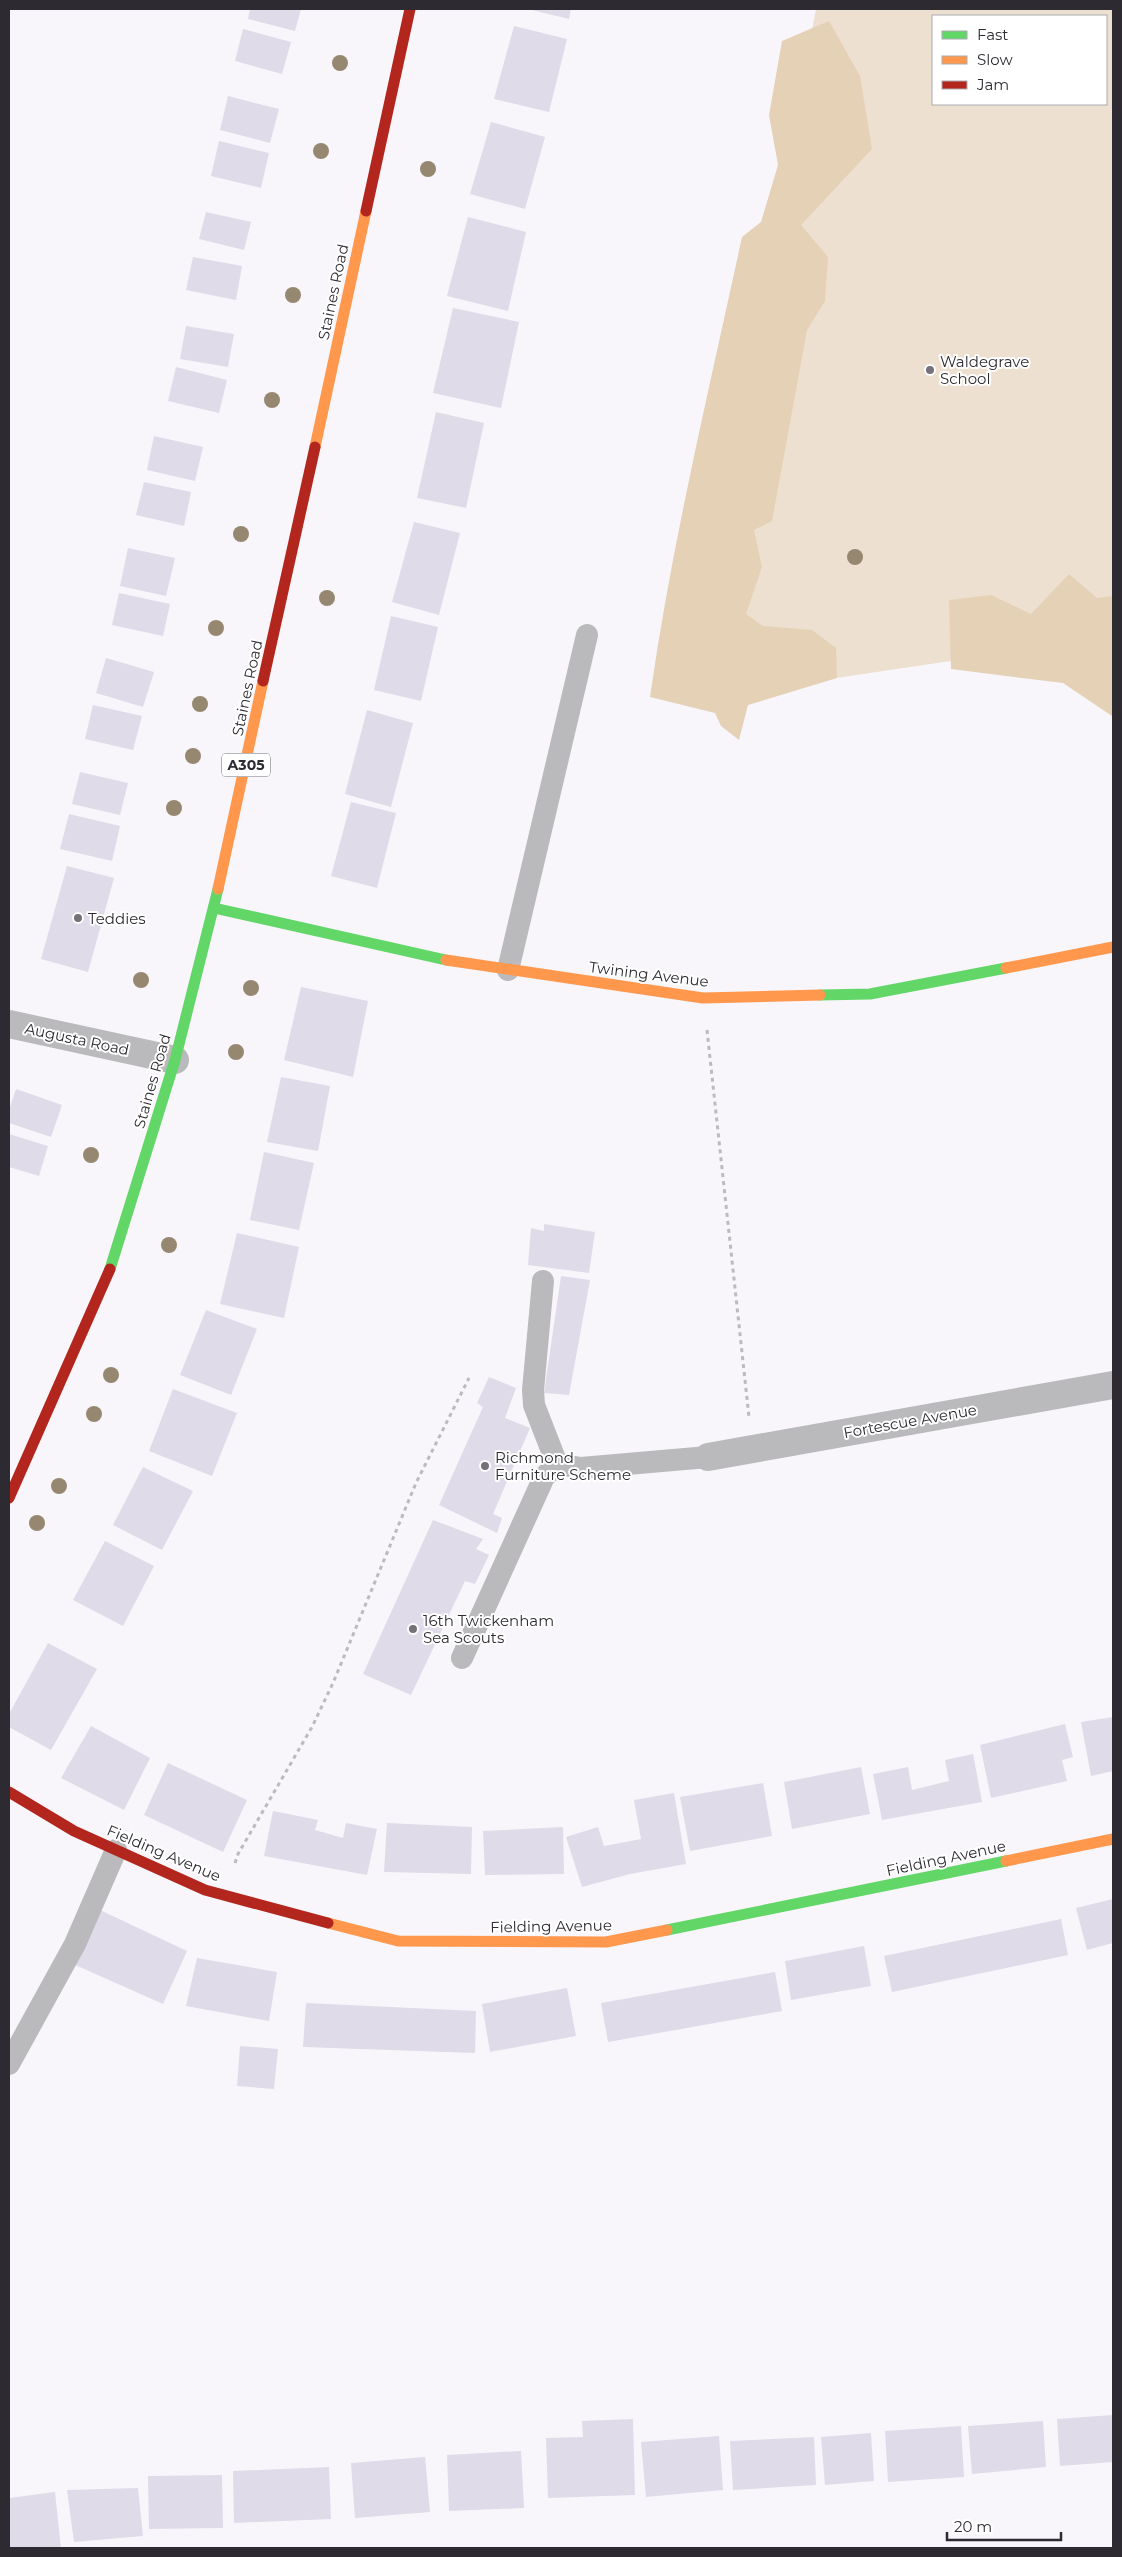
<svg xmlns="http://www.w3.org/2000/svg" width="1122" height="2557" font-family="Montserrat,sans-serif">
  <style>
    .green { fill: #ede0d0; fill-rule: evenodd }
    .forest { fill: #e5d1b6 }
    .building { fill: #e0dbe8 }
    .lines { fill: none; stroke-linecap: round; stroke-linejoin: round }
    .path { stroke: #bcbabf; stroke-width: 3; stroke-dasharray: 4 4; stroke-linecap: butt }
    .lane { stroke: #bab9bb; stroke-width: 22 }
    .street { stroke: #bab9bb; stroke-width: 28 }
    .fast { stroke: #63d668; stroke-width: 11 }
    .slow { stroke: #ff974d; stroke-width: 11 }
    .jam { stroke: #b3261e; stroke-width: 11 }
    .tree { fill: #968771 }
    .poi-dot { fill: #747278; stroke: #fff; stroke-width: 2 }
    .labels { text-anchor: middle; dominant-baseline: central; stroke-width: 4; stroke-linejoin: round; paint-order: stroke }
    .shield { fill: #fff; stroke: #6c6b6f; stroke-width: 1 }
    .shield-label { font-size: 14px; font-weight: bold; fill: #2d2b31 }
    .street-label { font-size: 15px; fill: #2d2b31; stroke: #fff }
    .poi-label { font-size: 15px; fill: #2d2b31; stroke: #fff; text-anchor: start }
  </style>
  <rect width="100%" height="100%" fill="#f8f6fb"/>
  <path class="green" d="M816,9H1113V637L682,701ZM933,16H1106V104H933Z"/>
  <g class="forest">
    <path d="M829,21L860,76L872,149L801,225L828,257L825,301L807,330L772,521L754,530L762,567L746,614L763,626L812,630L836,648L837,678L748,705L739,740L721,726L715,713L650,697C672,542 709,390 742,237L761,222L778,165L769,115L782,41Z"/>
    <path d="M1069,574L1097,598L1113,596L1112,716L1063,683L951,669L949,600L991,595L1031,614Z"/>
  </g>
  <g class="building">
    <path d="M250,9H301L295,31L248,19Z"/>
    <path d="M528,9H571L569,19Z"/>
    <path d="M514,26L567,39L549,112L494,99Z"/>
    <path d="M243,29L291,42L282,74L235,61Z"/>
    <path d="M228,96L279,109L270,143L220,130Z"/>
    <path d="M491,122L545,137L525,209L470,194Z"/>
    <path d="M219,141L269,153L261,188L211,176Z"/>
    <path d="M206,212L251,222L244,250L199,239Z"/>
    <path d="M468,217L526,232L508,311L447,296Z"/>
    <path d="M193,257L242,266L236,300L186,290Z"/>
    <path d="M453,308L519,322L501,408L433,393Z"/>
    <path d="M186,326L234,334L228,367L180,359Z"/>
    <path d="M176,367L227,380L219,413L168,401Z"/>
    <path d="M436,412L484,423L466,508L417,498Z"/>
    <path d="M154,436L203,447L195,481L147,470Z"/>
    <path d="M144,482L191,492L184,526L136,515Z"/>
    <path d="M414,522L460,533L439,615L392,602Z"/>
    <path d="M128,548L175,558L166,596L120,586Z"/>
    <path d="M119,593L170,604L163,636L112,625Z"/>
    <path d="M391,616L438,627L421,701L374,690Z"/>
    <path d="M106,658L154,672L143,707L96,693Z"/>
    <path d="M93,705L142,716L133,750L85,739Z"/>
    <path d="M367,710L413,723L391,807L345,794Z"/>
    <path d="M80,772L128,783L120,815L72,804Z"/>
    <path d="M351,802L396,813L377,888L331,876Z"/>
    <path d="M69,814L120,826L112,861L60,849Z"/>
    <path d="M67,866L114,878L88,972L41,959Z"/>
    <path d="M301,987L368,1001L353,1077L284,1060Z"/>
    <path d="M281,1077L330,1086L318,1151L267,1142Z"/>
    <path d="M16,1089L62,1105L51,1137L9,1123V1110Z"/>
    <path d="M9,1134L48,1146L39,1176L9,1167Z"/>
    <path d="M264,1152L314,1163L299,1230L250,1220Z"/>
    <path d="M544,1224L595,1232L589,1273L528,1265L531,1228L544,1231Z"/>
    <path d="M237,1233L299,1247L284,1318L220,1304Z"/>
    <path d="M561,1276L590,1280L569,1395L544,1393Z"/>
    <path d="M206,1310L257,1329L231,1395L180,1375Z"/>
    <path d="M489,1377L516,1388L505,1418L530,1428L493,1514L502,1518L497,1533L439,1505L483,1407L477,1403Z"/>
    <path d="M173,1389L237,1413L212,1476L149,1451Z"/>
    <path d="M143,1467L193,1491L162,1550L113,1525Z"/>
    <path d="M433,1520L483,1539L476,1549L489,1555L475,1584L465,1581L411,1695L363,1674Z"/>
    <path d="M105,1541L154,1566L123,1626L73,1600Z"/>
    <path d="M48,1643L97,1669L51,1750L9,1727V1714Z"/>
    <path d="M1113,1717V1771L1091,1776L1081,1722Z"/>
    <path d="M1065,1724L1073,1757L1062,1760L1067,1781L991,1798L980,1745Z"/>
    <path d="M91,1726L150,1758L124,1810L61,1778Z"/>
    <path d="M973,1754L982,1802L882,1820L873,1774L908,1767L912,1790L949,1781L945,1760Z"/>
    <path d="M168,1763L247,1800L223,1852L144,1815Z"/>
    <path d="M861,1767L870,1814L792,1829L784,1782Z"/>
    <path d="M763,1783L772,1836L690,1851L680,1797Z"/>
    <path d="M674,1793L686,1864L630,1874L582,1887L566,1837L598,1827L604,1846L641,1839L634,1800Z"/>
    <path d="M273,1811L318,1820L315,1830L343,1838L346,1823L377,1829L367,1875L264,1856Z"/>
    <path d="M387,1823L472,1827L471,1874L384,1872Z"/>
    <path d="M563,1827L564,1874L485,1875L483,1831Z"/>
    <path d="M1113,1899V1943L1087,1950L1076,1908Z"/>
    <path d="M100,1910L187,1951L163,2004L73,1964Z"/>
    <path d="M1061,1919L1068,1955L892,1992L884,1956Z"/>
    <path d="M864,1946L871,1986L791,2000L785,1961Z"/>
    <path d="M197,1958L277,1972L269,2021L186,2006Z"/>
    <path d="M775,1972L782,2011L608,2042L601,2003Z"/>
    <path d="M567,1988L576,2036L490,2052L482,2004Z"/>
    <path d="M306,2003L476,2011L475,2053L303,2047Z"/>
    <path d="M240,2046L278,2049L274,2089L237,2086Z"/>
    <path d="M1113,2415V2462L1060,2466L1057,2419Z"/>
    <path d="M633,2419L635,2495L548,2498L546,2438L583,2437L582,2421Z"/>
    <path d="M1043,2421L1046,2467L972,2474L968,2426Z"/>
    <path d="M961,2426L964,2477L888,2482L885,2431Z"/>
    <path d="M871,2433L874,2481L825,2485L821,2437Z"/>
    <path d="M719,2436L723,2490L646,2497L641,2442Z"/>
    <path d="M814,2437L816,2485L733,2490L730,2441Z"/>
    <path d="M521,2451L524,2508L449,2511L447,2455Z"/>
    <path d="M425,2457L430,2512L355,2518L351,2463Z"/>
    <path d="M329,2467L331,2519L234,2523L233,2471Z"/>
    <path d="M222,2475L223,2528L149,2529L148,2476Z"/>
    <path d="M138,2488L143,2536L74,2542L67,2490Z"/>
    <path d="M55,2492L61,2548H9V2498Z"/>
  </g>
  <g class="lines">
    <g class="path">
      <path d="M707,1030L749,1417"/>
      <path d="M235,1863L238,1854L312,1727L333,1683L416,1483L469,1378"/>
    </g>
    <g class="lane">
      <path d="M508,970L587,635"/>
      <path d="M543,1281L533,1390L534,1405L557,1464"/>
      <path d="M462,1658L544,1477L557,1464L581,1468L708,1457"/>
      <path d="M9,2064L75,1944L116,1850"/>
    </g>
    <g class="street">
      <path d="M9,1024L175,1060"/>
      <path d="M708,1457L1113,1385"/>
    </g>
    <g class="fast">
      <path d="M214,908L446,960"/>
      <path d="M820,995L870,994L1006,968"/>
      <path d="M110,1269L175,1060L218,889"/>
      <path d="M667,1930L1006,1861"/>
    </g>
    <g class="slow">
      <path d="M315,447L366,211"/>
      <path d="M218,889L263,681"/>
      <path d="M446,960L703,998L820,995"/>
      <path d="M1006,968L1113,947"/>
      <path d="M1006,1861L1113,1839"/>
      <path d="M328,1923L398,1941L606,1942L667,1930"/>
    </g>
    <g class="jam">
      <path d="M366,211L410,9"/>
      <path d="M263,681L315,447"/>
      <path d="M9,1498L110,1269"/>
      <path d="M9,1792L74,1831L205,1890L328,1923"/>
    </g>
  </g>
  <g class="tree">
    <circle cx="340" cy="63" r="8"/>
    <circle cx="321" cy="151" r="8"/>
    <circle cx="428" cy="169" r="8"/>
    <circle cx="293" cy="295" r="8"/>
    <circle cx="272" cy="400" r="8"/>
    <circle cx="241" cy="534" r="8"/>
    <circle cx="855" cy="557" r="8"/>
    <circle cx="327" cy="598" r="8"/>
    <circle cx="216" cy="628" r="8"/>
    <circle cx="200" cy="704" r="8"/>
    <circle cx="193" cy="756" r="8"/>
    <circle cx="174" cy="808" r="8"/>
    <circle cx="141" cy="980" r="8"/>
    <circle cx="251" cy="988" r="8"/>
    <circle cx="236" cy="1052" r="8"/>
    <circle cx="91" cy="1155" r="8"/>
    <circle cx="169" cy="1245" r="8"/>
    <circle cx="111" cy="1375" r="8"/>
    <circle cx="94" cy="1414" r="8"/>
    <circle cx="59" cy="1486" r="8"/>
    <circle cx="37" cy="1523" r="8"/>
  </g>
  <g class="poi-dot">
    <circle cx="930" cy="370" r="5"/>
    <circle cx="78" cy="918" r="5"/>
    <circle cx="485" cy="1466" r="5"/>
    <circle cx="413" cy="1629" r="5"/>
  </g>
  <g class="labels">
    <rect class="shield" x="222" y="753.5" width="48" height="23" rx="4"/>
    <g class="shield-label">
      <text x="246" y="765">A305</text>
    </g>
    <g class="street-label">
      <text transform="translate(333 292) rotate(-78)">Staines Road</text>
      <text transform="translate(247 688) rotate(-78)">Staines Road</text>
      <text transform="translate(649 974) rotate(7)">Twining Avenue</text>
      <text transform="translate(77 1039) rotate(12)">Augusta Road</text>
      <text transform="translate(152 1081) rotate(-74)">Staines Road</text>
      <text transform="translate(910 1421) rotate(-10)">Fortescue Avenue</text>
      <text transform="translate(164 1853) rotate(23)">Fielding Avenue</text>
      <text transform="translate(946 1858) rotate(-12)">Fielding Avenue</text>
      <text transform="translate(551 1926) rotate(-1)">Fielding Avenue</text>
    </g>
    <g class="poi-label">
      <text x="940" y="361">Waldegrave<tspan x="940" dy="17">School</tspan></text>
      <text x="88" y="918">Teddies</text>
      <text x="495" y="1457">Richmond<tspan x="495" dy="17">Furniture Scheme</tspan></text>
      <text x="423" y="1620">16th Twickenham<tspan x="423" dy="17">Sea Scouts</tspan></text>
    </g>
  </g>
  <rect width="1122" height="2557" fill="none" stroke="#2d2b31" stroke-width="20"/>
  <rect x="932" y="15" width="175" height="90" fill="#ffffff" stroke="#abaaad"/>
  <rect x="942" y="31" width="25" height="8" fill="#63d668" stroke="#abaaad"/>
  <text x="977" y="40" font-size="15" fill="#2d2b31">Fast</text>
  <rect x="942" y="56" width="25" height="8" fill="#ff974d" stroke="#abaaad"/>
  <text x="977" y="65" font-size="15" fill="#2d2b31">Slow</text>
  <rect x="942" y="81" width="25" height="8" fill="#b3261e" stroke="#abaaad"/>
  <text x="977" y="90" font-size="15" fill="#2d2b31">Jam</text>
  <path d="M947 2532v8h114v-8" fill="none" stroke="#2d2b31" stroke-width="2.5"/>
  <text x="954" y="2532" font-size="15" fill="#2d2b31" stroke="#ffffff" stroke-width="4" paint-order="stroke">20 m</text>
</svg>
